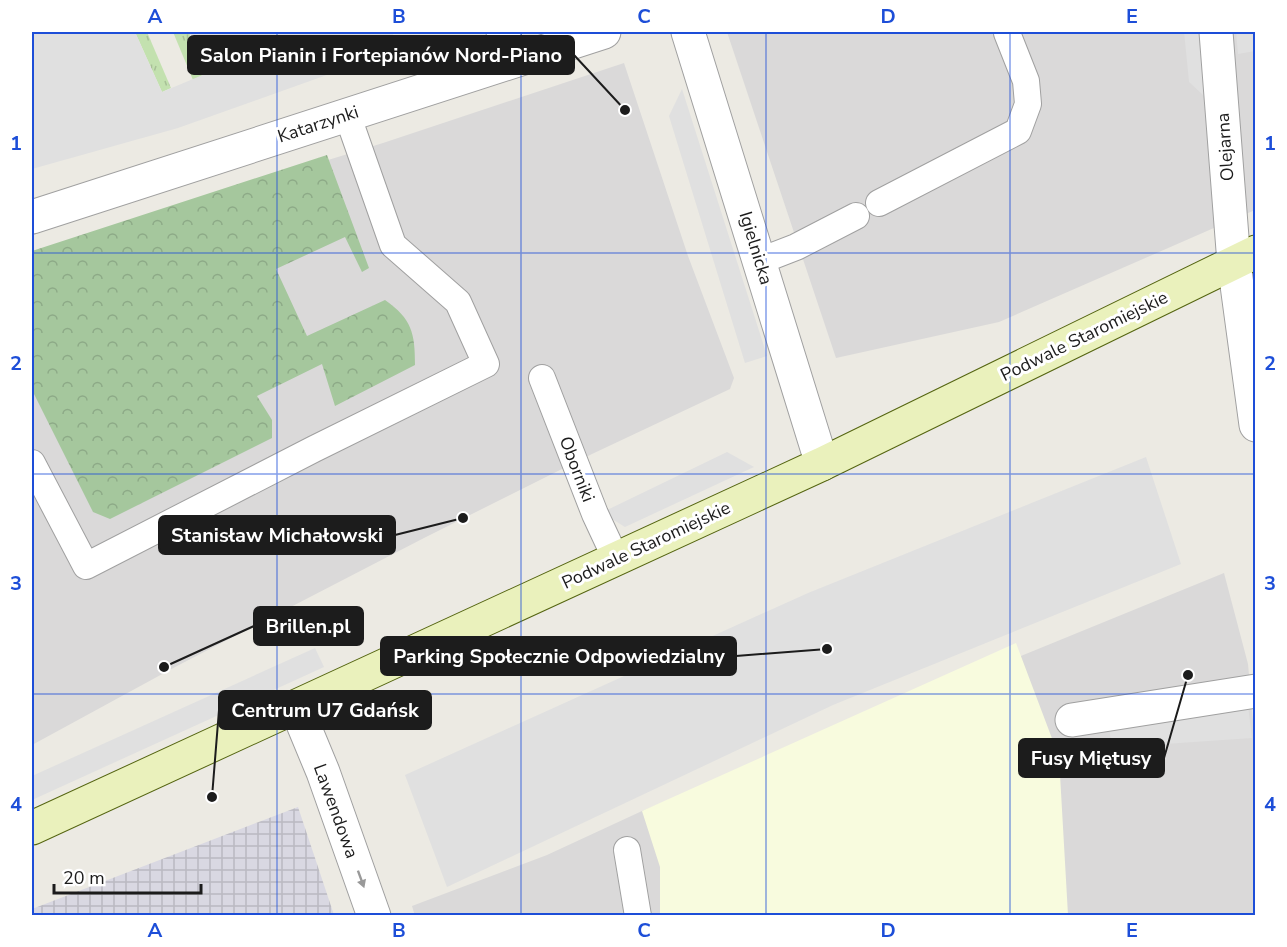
<svg xmlns="http://www.w3.org/2000/svg" width="1287" height="947" font-family="'Nunito Sans',sans-serif">
  <style>
    .residential { fill: #dad9d9 }
    .education { fill: #f8fbde }
    .grass { fill: url(#grass-tufts) }
    .forest { fill: url(#forest-crowns) }
    .parking { fill: #e0e0e0 }
    .plaza { fill: url(#plaza-grid) }
    .lines { fill: none; stroke-linecap: round; stroke-linejoin: round }
    .lane-casing { stroke: #a0a0a0; stroke-width: 28 }
    .street-casing { stroke: #a0a0a0; stroke-width: 35 }
    .secondary-casing { stroke: #556511; stroke-width: 35 }
    .lane { stroke: #fff; stroke-width: 26 }
    .street { stroke: #fff; stroke-width: 33 }
    .secondary { stroke: #eaf1bc; stroke-width: 33 }
    .oneway { fill: #999 }
    .grid { fill: none; stroke: #1d4ed8; stroke-width: 1.5; stroke-opacity: 0.55 }
    .labels { text-anchor: middle; dominant-baseline: central; stroke-width: 6; stroke-linejoin: round; paint-order: stroke }
    .street-label { font-size: 18px; fill: #1c1c1c; stroke: #fff }
    .leader { fill: none; stroke: #1c1c1c; stroke-width: 2 }
    .callout-dot { fill: #1c1c1c; stroke: #fff; stroke-width: 2 }
    .callout { fill: #1c1c1c; stroke: #1c1c1c; stroke-width: 2 }
    .callout-label { font-size: 20px; text-anchor: middle; font-weight: bold; fill: #fff }
    .neatline { fill: none; stroke: #1d4ed8; stroke-width: 2 }
    .grid-label { font-size: 20px; text-anchor: middle; font-weight: bold; fill: #1d4ed8 }
  </style>
  <defs>
    <pattern id="grass-tufts" width="24" height="20" patternUnits="userSpaceOnUse" patternTransform="scale(1.5)"><rect width="24" height="20" fill="#c3e1af"/><path d="M3 7l-1-3M5 7V3M7 7l1-3M15 17l-1-3M17 17v-4M19 17l1-3" fill="none" stroke="#a7c096"/></pattern>
    <pattern id="forest-crowns" width="20" height="18" patternUnits="userSpaceOnUse" patternTransform="scale(1.5)"><rect width="20" height="18" fill="#a5c79d"/><path d="M2 6a3 3 0 1 1 6 0M12 15a3 3 0 1 1 6 0" fill="none" stroke="#8daa87"/></pattern>
    <pattern id="plaza-grid" width="8" height="8" patternUnits="userSpaceOnUse" patternTransform="scale(1.5)"><rect width="8" height="8" fill="#d9d8e2"/><path d="M0 4h8M4 0v8" fill="none" stroke="#bab9c1"/></pattern>
  </defs>
  <rect width="100%" height="100%" fill="#eceae3"/>
  <g class="residential">
    <path d="M727,32H1255V210L999,322L836,358Z"/>
    <path d="M624,63L688,256L734,378L730,389L592,454L424,538L177,666L32,745V252L383,143Z"/>
    <path d="M1224,573L1248,664L1256,754L1255,915L415,916L412,906L547,855L642,811Z"/>
  </g>
  <path class="education" d="M1016,643L1059,757L1068,915H660V867L642,811Z"/>
  <g class="grass">
    <path d="M135,32H147L171,88L162,92Z"/>
    <path d="M173,32H189L205,74L193,80Z"/>
  </g>
  <path class="forest" d="M327,155L369,268L362,272L345,237L276,269L307,336L385,300C412,319 415,333 415,365L335,406L322,364L257,396L272,420V438L110,519L93,512L32,390V251Z"/>
  <g class="parking">
    <path d="M32,32H135L162,92L205,74L189,32H393L394,51L178,128L32,169Z"/>
    <path d="M1184,32H1199L1204,96L1189,82Z"/>
    <path d="M1236,32H1255V51L1238,54Z"/>
    <path d="M682,89L767,356L745,363L669,116Z"/>
    <path d="M727,452L754,467L625,527L609,517L605,511Z"/>
    <path d="M1146,457L1181,564L833,705L447,887L405,775L808,593Z"/>
    <path d="M315,648L324,667L32,800V776Z"/>
    <path d="M1248,705L1252,738L1150,745L1111,744L1109,725Z"/>
  </g>
  <path class="plaza" d="M298,807L334,915H32V909Z"/>
  <g class="lines">
    <g class="lane-casing">
      <g id="lane">
        <path d="M879,203L1018,131L1028,104L1026,81L1007,33"/>
        <path d="M760,261L796,247L856,216"/>
        <path d="M542,378L595,514L616,559"/>
        <path d="M32,463L86,566L314,449L486,364L458,302L393,245L347,114"/>
        <path d="M627,850L638,916"/>
      </g>
    </g>
    <g class="street-casing">
      <g id="street">
        <path d="M503,32L511,61"/>
        <path d="M688,32L822,464"/>
        <path d="M1216,32L1234,263L1256,425"/>
        <path d="M32,217L604,32"/>
        <path d="M296,707L323,772L374,916"/>
        <path d="M1072,720L1256,691"/>
      </g>
    </g>
    <g class="secondary-casing">
      <path id="secondary" d="M32,828L822,464L1256,252"/>
    </g>
    <use href="#lane" class="lane"/>
    <use href="#street" class="street"/>
    <use href="#secondary" class="secondary"/>
  </g>
  <defs><path id="oneway-solid" d="M-6-.8H1V-3.2L6.5 0L1 3.2V.8H-6Z" transform="scale(1.5)"/></defs>
  <use class="oneway" href="#oneway-solid" transform="translate(361 879) rotate(70)"/>
  <path class="grid" d="M277,32V916M521,32V916M766,32V916M1010,32V916M32,253H1256M32,474H1256M32,694H1256"/>
  <g class="labels">
    <g class="street-label">
      <text transform="translate(318 124) rotate(-18)">Katarzynki</text>
      <text transform="translate(1225 147) rotate(-94)">Olejarna</text>
      <text transform="translate(756 248) rotate(73)">Igielnicka</text>
      <text transform="translate(1084 336) rotate(-26)">Podwale Staromiejskie</text>
      <text transform="translate(577 469) rotate(69)">Oborniki</text>
      <text transform="translate(646 545) rotate(-25)">Podwale Staromiejskie</text>
      <text transform="translate(336 811) rotate(70)">Lawendowa</text>
    </g>
  </g>
  <path class="leader" d="M625 110L574 55M463 518L395 535M164 667L254 626M827 649L736 656M212 797L219 710M1188 675L1164 758"/>
  <g class="callout-dot">
    <circle cx="625" cy="110" r="6"/>
    <circle cx="463" cy="518" r="6"/>
    <circle cx="164" cy="667" r="6"/>
    <circle cx="827" cy="649" r="6"/>
    <circle cx="212" cy="797" r="6"/>
    <circle cx="1188" cy="675" r="6"/>
  </g>
  <g class="callout">
    <rect x="188" y="36" width="386" height="38" rx="6"/>
    <rect x="159" y="516" width="236" height="38" rx="6"/>
    <rect x="254" y="607" width="109" height="38" rx="6"/>
    <rect x="381" y="637" width="355" height="38" rx="6"/>
    <rect x="219" y="691" width="212" height="38" rx="6"/>
    <rect x="1019" y="739" width="145" height="38" rx="6"/>
  </g>
  <g class="callout-label">
    <text x="381" y="62">Salon Pianin i Fortepianów Nord-Piano</text>
    <text x="277" y="542">Stanisław Michałowski</text>
    <text x="308" y="633">Brillen.pl</text>
    <text x="559" y="663">Parking Społecznie Odpowiedzialny</text>
    <text x="325" y="717">Centrum U7 Gdańsk</text>
    <text x="1091" y="765">Fusy Miętusy</text>
  </g>
  <rect width="1287" height="947" fill="none" stroke="#ffffff" stroke-width="66"/>
  <path d="M54 884v9h147v-9" fill="none" stroke="#1c1c1c" stroke-width="3"/>
  <text x="63" y="884" font-size="18" fill="#1c1c1c" stroke="#ffffff" stroke-width="4.5" paint-order="stroke">20 m</text>
  <rect x="33" y="33" width="1221" height="881" class="neatline"/>
  <g class="grid-label">
    <text x="155" y="23">A</text>
    <text x="399" y="23">B</text>
    <text x="644" y="23">C</text>
    <text x="888" y="23">D</text>
    <text x="1132" y="23">E</text>
    <text x="16" y="150">1</text>
    <text x="1270" y="150">1</text>
    <text x="16" y="370">2</text>
    <text x="1270" y="370">2</text>
    <text x="16" y="590">3</text>
    <text x="1270" y="590">3</text>
    <text x="16" y="811">4</text>
    <text x="1270" y="811">4</text>
    <text x="155" y="937">A</text>
    <text x="399" y="937">B</text>
    <text x="644" y="937">C</text>
    <text x="888" y="937">D</text>
    <text x="1132" y="937">E</text>
  </g>
</svg>
